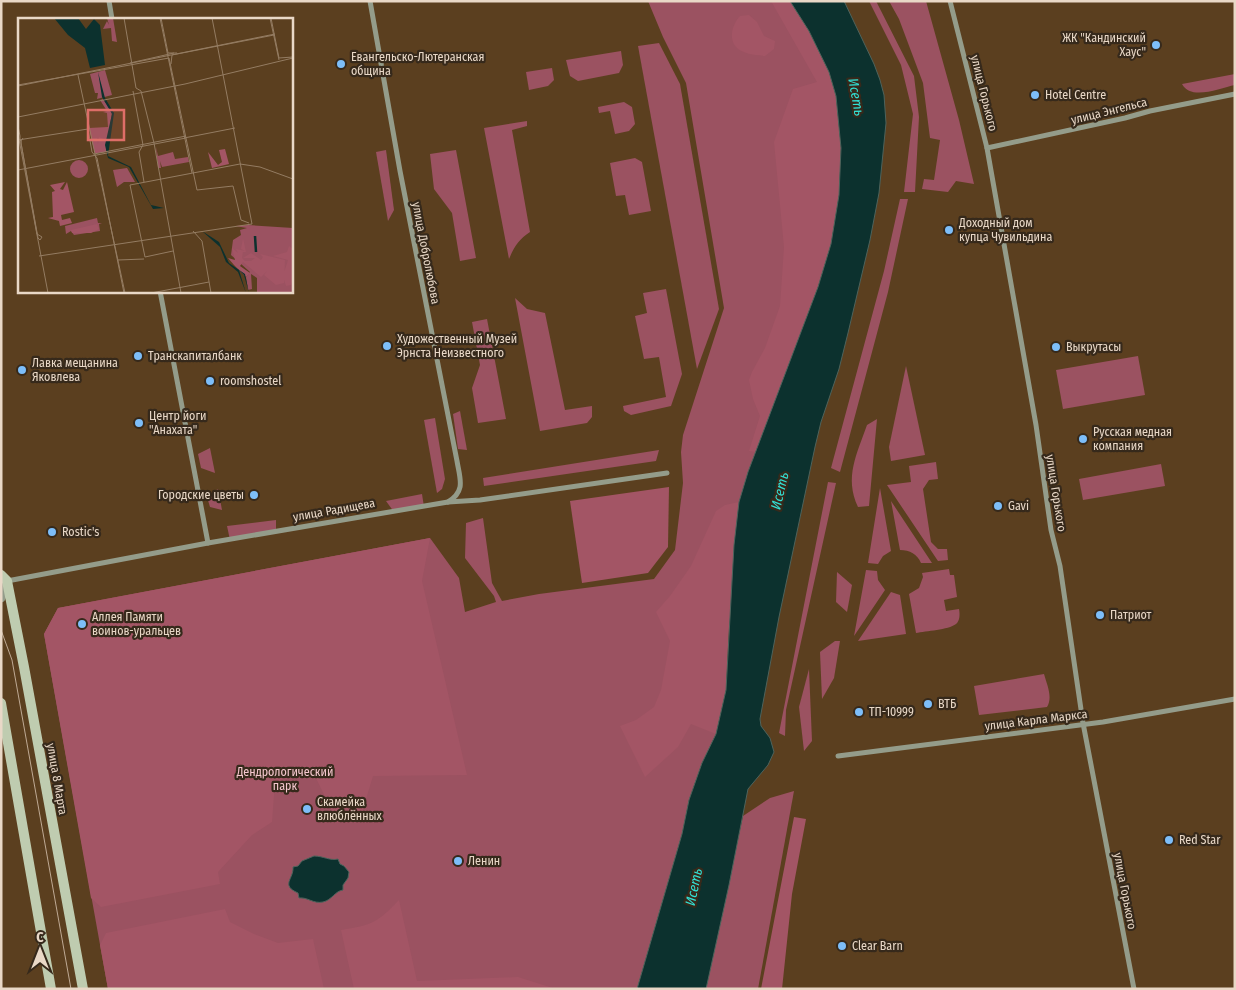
<svg xmlns="http://www.w3.org/2000/svg" width="1236" height="990" font-family="'Fira Sans Condensed',sans-serif">
  <style>
    .green { fill: #9b5261 }
    .forest { fill: #a35565 }
    .water { fill: #0c312e; stroke: #4e635c }
    .lines { fill: none; stroke-linecap: round; stroke-linejoin: round }
    .minor { stroke: #949c8a; stroke-width: 5 }
    .tertiary { stroke: #949c8a; stroke-width: 9 }
    .secondary { stroke: #bfccb0; stroke-width: 10 }
    .tram { stroke: #bfaa95; stroke-width: 1 }
    .poi-dot { fill: #7dbef9; stroke: #36291b; stroke-width: 2 }
    .labels { text-anchor: middle; dominant-baseline: central; stroke-width: 4.5; stroke-linejoin: round; paint-order: stroke }
    .poi-label { font-size: 12px; fill: #e9d8c7; stroke: #36291b; text-anchor: start }
    .street-label { font-size: 12px; fill: #e9d8c7; stroke: #36291b }
    .park-label { font-size: 12px; fill: #f6c8cf; stroke: #36291b }
    .water-label { font-size: 14px; font-style: italic; fill: #32e0d4; stroke: #36291b }
    .inset-river { fill: none; stroke: #0c312e; stroke-width: 2.5 }
    .inset-road { fill: none; stroke: #947c62; stroke-width: 1 }
    .view { fill: #de6e68; fill-opacity: 0.15; stroke: #de6e68; stroke-width: 2.5 }
    .inset-edge { fill: none; stroke: #e9d8c7; stroke-width: 2.5 }
  </style>
  <rect width="100%" height="100%" fill="#5b3f1f"/>
  <g class="green">
    <path d="M648,1H790L829,72L789,367L748,472L716,734L702,763L689,800L682,834L637,989H108L44,634L58,608L430,538L459,578L465,612L496,602L494,596L465,558L466,523L483,518L492,583L502,601L539,594L654,579L675,550L683,483L681,452L683,435L724,308L686,83L663,37Z"/>
    <path d="M869,1H876L914,76L919,117L915,192H904L913,114L901,65Z"/>
    <path d="M889,1H926L959,120L974,184L956,181L948,192L922,189L924,179L934,180L940,140L930,138L923,83L899,19Z"/>
    <path d="M659,43L680,84L719,309L697,369L638,46Z"/>
    <path d="M621,51L623,65L619,73L578,81L570,76L566,60Z"/>
    <path d="M552,68L554,80L548,86L529,90L526,72Z"/>
    <path d="M1235,74V85C1220,88 1191,101 1182,84Z"/>
    <path d="M624,102L632,107L635,124L629,131L615,134L610,111L599,113L598,107Z"/>
    <path d="M527,121V126L512,130L530,232C519,239 514,247 509,259L484,128Z"/>
    <path d="M386,150L394,210L388,221L376,152Z"/>
    <path d="M456,150L476,258L460,261L452,213L434,189L430,154Z"/>
    <path d="M635,158L642,162L651,211L629,215L625,195L616,196L610,163Z"/>
    <path d="M900,199H908L888,292L840,472L831,468L884,271Z"/>
    <path d="M666,289L682,374L671,406L631,415L624,411L623,406L666,397L659,357L644,359L635,316L647,313L643,293Z"/>
    <path d="M515,298L527,309L545,313L565,410L592,406V417L587,423L540,431Z"/>
    <path d="M487,319L506,419L478,423L472,388L480,365L472,322Z"/>
    <path d="M1138,356L1145,395L1063,409L1056,370Z"/>
    <path d="M906,366L925,455L891,461L889,447Z"/>
    <path d="M460,411L467,450L458,449L453,414Z"/>
    <path d="M435,418L445,479L442,489L437,493L424,420Z"/>
    <path d="M877,419L869,506L858,507C844,477 857,454 867,425Z"/>
    <path d="M210,448L215,473L201,468L198,454Z"/>
    <path d="M659,450L656,461L484,486L483,478Z"/>
    <path d="M936,462L938,479L929,480L923,489L931,542L938,549H947L948,560L938,561L887,485L911,482L909,466Z"/>
    <path d="M1161,464L1165,486L1083,500L1079,479Z"/>
    <path d="M828,482L836,483L786,710L785,736L779,733Z"/>
    <path d="M880,488L891,551L883,556L878,564L868,563Z"/>
    <path d="M218,489L222,510L210,507L207,497Z"/>
    <path d="M422,494L424,507L394,512L386,501Z"/>
    <path d="M891,501L932,563H921C917,554 910,550 900,550Z"/>
    <path d="M276,520V532L230,540L227,526Z"/>
    <path d="M949,569L950,575H954L957,597L944,600L946,611L959,609C960,614 960,621 956,624C948,630 926,631 916,633L909,594L919,588L923,577L922,573Z"/>
    <path d="M866,570L877,571L878,580L885,590L854,636Z"/>
    <path d="M837,572L852,585L847,612L836,602Z"/>
    <path d="M891,592L900,595L906,634L858,641Z"/>
    <path d="M835,641H840L834,678L822,699L820,652Z"/>
    <path d="M809,669L812,741L804,751L799,707Z"/>
    <path d="M1044,674C1047,685 1053,697 1047,707L979,715L974,686Z"/>
    <path d="M794,791L758,989H706L743,816L770,798Z"/>
  </g>
  <g class="forest">
    <path d="M771,1H790L809,31L829,72L836,96L841,148L839,195L831,244L818,287L756,452L749,451L760,416L753,399L749,380L752,372L765,348L780,306L784,247L774,142L793,89L817,82Z"/>
    <path d="M749,15L757,22L764,36L775,41L774,49L765,56C758,55 750,55 744,52C727,46 730,27 740,16Z"/>
    <path d="M669,487L668,547L648,573L582,583L570,501Z"/>
    <path d="M739,502L731,583L726,690L716,734L691,724L678,747L645,777L620,726L636,720L654,707L661,690L670,641L656,612L670,596L691,566L716,511L725,505Z"/>
    <path d="M430,538L422,581L467,775L373,776L360,819L333,813L314,774L275,781L272,822L252,835L218,872L220,884L101,907L91,898L44,634L58,608Z"/>
    <path d="M794,817L806,819L792,894L782,989H761Z"/>
    <path d="M399,900L417,981L518,977L556,989H354L341,930C372,925 377,923 399,900Z"/>
    <path d="M225,909L230,922L254,934L278,943L313,939L324,989H108L100,945L106,933Z"/>
  </g>
  <g class="water">
    <path d="M790,1H844L874,64L880,80L884,95L886,123L879,193L870,240L848,333L839,369L821,422L815,447L779,617L760,719L761,726L770,738L774,752L768,765L748,789L729,885L706,989H637L682,834L689,800L702,763L716,734L726,690L734,545L739,502L748,472L818,287L831,244L839,195L841,148L836,96L829,72L809,31Z"/>
    <path d="M314,856C323,856 330,861 338,859L340,864L344,866L349,872L348,878L343,885V890C335,891 332,900 323,902C313,904 308,897 299,898L298,893C280,885 294,879 293,867L298,866L302,861Z"/>
  </g>
  <g class="lines">
    <g class="minor">
      <path d="M109,1L112,19"/>
      <path d="M370,1L400,171L457,461C460,479 466,491 448,502"/>
      <path d="M950,1L987,148L1036,425L1051,530L1060,566L1083,723L1134,989"/>
      <path d="M987,148L1125,118L1150,111L1235,94"/>
      <path d="M160,291L208,543"/>
      <path d="M7,581L208,543L448,502L480,500L667,473"/>
      <path d="M838,756L1103,722L1235,699"/>
    </g>
    <path class="tertiary" d="M1,598L7,581H5"/>
    <g class="secondary">
      <path d="M1,575L7,581L24,667L83,989"/>
      <path d="M1,703L51,989"/>
    </g>
    <path class="tram" d="M1,630L12,660L71,989"/>
  </g>
  <g class="poi-dot">
    <circle cx="1156" cy="45" r="5"/>
    <circle cx="341" cy="64" r="5"/>
    <circle cx="1035" cy="95" r="5"/>
    <circle cx="949" cy="230" r="5"/>
    <circle cx="387" cy="346" r="5"/>
    <circle cx="1056" cy="347" r="5"/>
    <circle cx="138" cy="356" r="5"/>
    <circle cx="22" cy="370" r="5"/>
    <circle cx="210" cy="381" r="5"/>
    <circle cx="139" cy="423" r="5"/>
    <circle cx="1083" cy="439" r="5"/>
    <circle cx="254" cy="495" r="5"/>
    <circle cx="998" cy="506" r="5"/>
    <circle cx="52" cy="532" r="5"/>
    <circle cx="1100" cy="615" r="5"/>
    <circle cx="82" cy="624" r="5"/>
    <circle cx="928" cy="704" r="5"/>
    <circle cx="859" cy="712" r="5"/>
    <circle cx="307" cy="809" r="5"/>
    <circle cx="1169" cy="840" r="5"/>
    <circle cx="458" cy="861" r="5"/>
    <circle cx="842" cy="946" r="5"/>
  </g>
  <g class="labels">
    <g class="poi-label">
      <text x="1146" y="38" text-anchor="end">ЖК "Кандинский<tspan x="1146" dy="14">Хаус"</tspan></text>
      <text x="351" y="57">Евангельско-Лютеранская<tspan x="351" dy="14">община</tspan></text>
      <text x="1045" y="95">Hotel Centre</text>
      <text x="959" y="223">Доходный дом<tspan x="959" dy="14">купца Чувильдина</tspan></text>
      <text x="397" y="339">Художественный Музей<tspan x="397" dy="14">Эрнста Неизвестного</tspan></text>
      <text x="1066" y="347">Выкрутасы</text>
      <text x="148" y="356">Транскапиталбанк</text>
      <text x="32" y="363">Лавка мещанина<tspan x="32" dy="14">Яковлева</tspan></text>
      <text x="220" y="381">roomshostel</text>
      <text x="149" y="416">Центр йоги<tspan x="149" dy="14">"Анахата"</tspan></text>
      <text x="1093" y="432">Русская медная<tspan x="1093" dy="14">компания</tspan></text>
      <text x="244" y="495" text-anchor="end">Городские цветы</text>
      <text x="1008" y="506">Gavi</text>
      <text x="62" y="532">Rostic's</text>
      <text x="1110" y="615">Патриот</text>
      <text x="92" y="617">Аллея Памяти<tspan x="92" dy="14">воинов-уральцев</tspan></text>
      <text x="938" y="704">ВТБ</text>
      <text x="869" y="712">ТП-10999</text>
      <text x="317" y="802">Скамейка<tspan x="317" dy="14">влюблённых</tspan></text>
      <text x="1179" y="840">Red Star</text>
      <text x="468" y="861">Ленин</text>
      <text x="852" y="946">Clear Barn</text>
    </g>
    <g class="street-label">
      <text transform="translate(984 93) rotate(76)">улица Горького</text>
      <text transform="translate(1109 111) rotate(-14)">улица Энгельса</text>
      <text transform="translate(426 253) rotate(79)">улица Добролюбова</text>
      <text transform="translate(1056 493) rotate(81)">улица Горького</text>
      <text transform="translate(334 510) rotate(-10)">улица Радищева</text>
      <text transform="translate(1036 720) rotate(-7)">улица Карла Маркса</text>
      <text transform="translate(57 779) rotate(80)">улица 8 Марта</text>
      <text transform="translate(1125 891) rotate(79)">улица Горького</text>
    </g>
    <g class="park-label">
      <text x="285" y="772">Дендрологический<tspan x="285" dy="14">парк</tspan></text>
    </g>
    <g class="water-label">
      <text transform="translate(856 97) rotate(80)">Исеть</text>
      <text transform="translate(780 491) rotate(-77)">Исеть</text>
      <text transform="translate(694 887) rotate(-78)">Исеть</text>
    </g>
  </g>
  <g transform="translate(18 18)">
    <rect width="275" height="275" fill="#5b3f1f"/>
    <path d="M89,0H95L99,24L94,23L93,10L85,11L89,3L91,7ZM87,52L94,77L79,81L80,75H77L72,56ZM85,81L94,94L88,134L80,135H77L71,110L90,109L89,95L85,94L89,93L82,82ZM138,129L140,138L155,134L157,141L170,139L171,144L144,149L142,143L143,150H140ZM52 151a9 9 0 1 1 18 0a9 9 0 1 1-18 0ZM109,150L117,164H106L99,169L95,152ZM79,200L80,205H84L81,206L82,213L56,217L53,213L48,216L47,208ZM230,207L275,210V275H239V260L233,256L234,271L230,272L228,259L232,254L213,237L215,222L223,217L222,212L229,210L217,208Z" fill="#9b5261"/>
    <path d="M81,119L88,122V134L77,135L73,120H79L80,126ZM207,131L211,146L194,150L190,134L200,147L204,144L201,132ZM47,164L42,171L45,172L49,164L56,194L43,197L44,202L52,200L54,205L42,208L41,203L30,200L35,199L34,174L37,173L32,167ZM79,206L81,211L73,215H54L53,212ZM225,220L228,234H225L224,240L227,243H233L237,240H225L233,235L243,242L245,239L242,236L267,242L266,265L258,267L246,257L249,253L243,259L225,244L222,248L232,255L228,259L216,247L210,240L217,242L214,230L220,235L218,231L227,233L223,231ZM271,228L275,231V262L273,267L268,268L265,258L270,242L255,238L269,234Z" fill="#a35565"/>
    <path d="M36,0H60L68,11L76,1L82,7L87,47L72,50L67,30L50,17ZM80,54L87,80L96,95L90,138L113,149L133,187L146,190L135,191L111,149L90,140L87,127L94,96L84,79ZM184,213L201,224L211,245L227,256L231,275L226,257L221,252L228,275L220,254L208,244L202,229Z" fill="#0c312e"/>
    <path class="inset-river" d="M237,218L238,234"/>
    <path class="inset-road" d="M106,0L118,70L123,73L136,125L163,275M142,0L174,155M143,0L150,35H159M252,0L261,42M253,0L261,40L275,39M112,45L156,35M153,46L154,37L256,17M60,57L107,275M0,67L151,40L179,172L215,168L223,202L231,205M0,68L257,16M115,73L125,127L121,134L126,164M0,99L167,66L275,40M0,108L2,118V122L3,123V125L19,216L24,219L22,222L20,220L3,125V123L5,120M0,116L30,275M166,120L217,110M0,122L70,111L74,134L79,140L106,275M76,136L168,118M0,152L168,120M175,213L184,223L193,275M155,233L127,239L112,167L222,146L242,149L275,161M21,238L234,206L194,0M100,242L126,241M133,275L191,264"/>
    <path class="view" d="M70,92H106V122H70Z"/>
    <rect width="275" height="275" class="inset-edge"/>
  </g>
  <rect width="1236" height="990" fill="none" stroke="#e9d8c7" stroke-width="5"/>
  <g transform="translate(40 950)" stroke="#36291b" stroke-width="4" paint-order="stroke">
  <path d="M0-4L9 19L0 12L-9 19Z" fill="#e9d8c7"/>
  <text y="-8" font-size="14" font-weight="bold" text-anchor="middle" fill="#e9d8c7">С</text>
  </g>
</svg>
